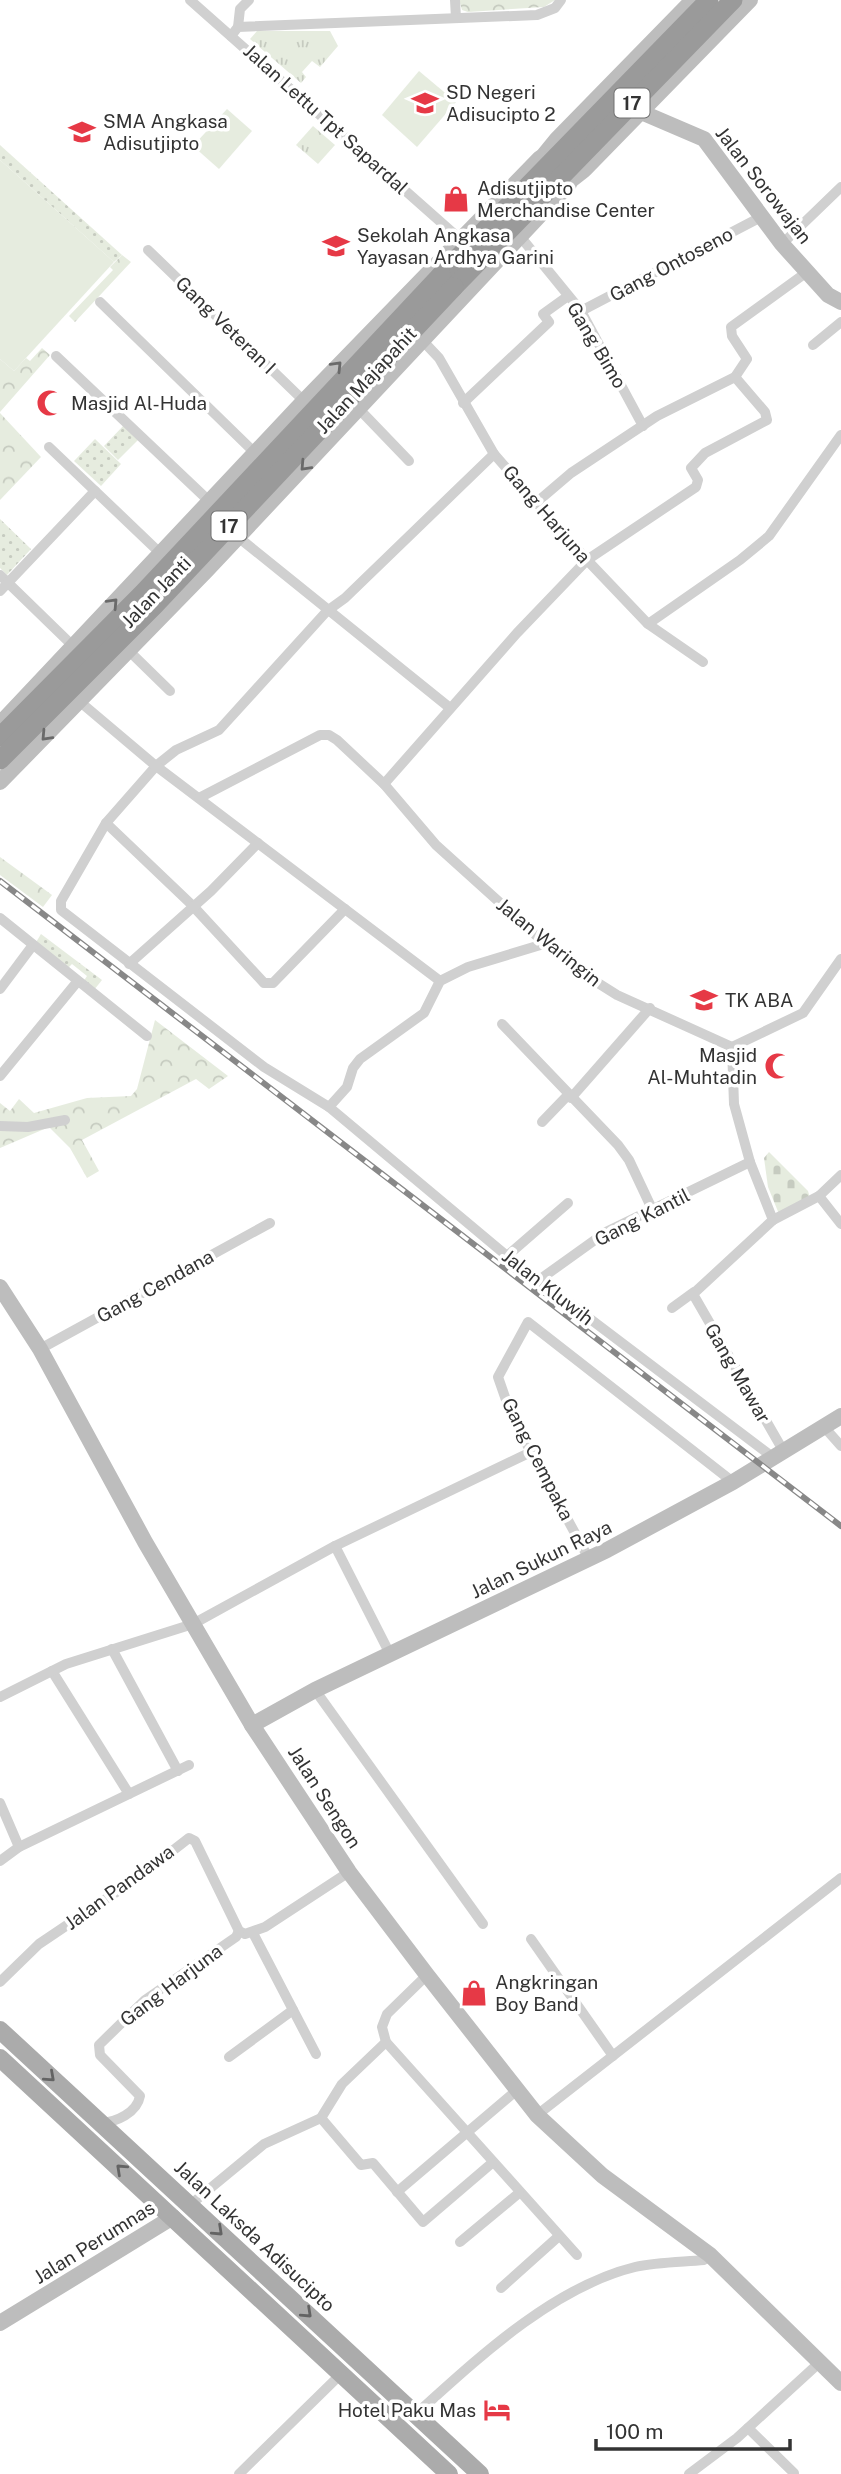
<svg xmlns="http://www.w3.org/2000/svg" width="841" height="2474" font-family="'Public Sans',sans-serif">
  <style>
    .grass { fill: url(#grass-dots) }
    .forest { fill: url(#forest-crowns) }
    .cemetery { fill: url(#cemetery-stones) }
    .park { fill: url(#park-tufts) }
    .pitch { fill: #e6ecdf }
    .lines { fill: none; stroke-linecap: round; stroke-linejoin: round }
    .street { stroke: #d0d0d0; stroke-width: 10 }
    .secondary { stroke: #bdbdbd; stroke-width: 16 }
    .primary { stroke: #ababab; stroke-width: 18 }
    .highway { stroke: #9a9a9a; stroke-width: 19 }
    .rail-casing { stroke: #888; stroke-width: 6 }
    .rail { stroke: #fff; stroke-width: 3.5; stroke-dasharray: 10; stroke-linecap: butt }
    .highway-bridge { stroke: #9a9a9a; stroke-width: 19 }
    .oneway { stroke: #6a6a6a }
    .oneway2 { stroke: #636363 }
    .labels { text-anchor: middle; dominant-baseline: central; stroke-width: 7; stroke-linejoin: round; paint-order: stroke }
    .shield { fill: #fff; stroke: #707070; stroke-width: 2 }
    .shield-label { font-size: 18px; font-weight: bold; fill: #333 }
    .poi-label { font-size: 19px; fill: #333; stroke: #fff; text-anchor: start }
    .street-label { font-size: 19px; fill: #333; stroke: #fff }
  </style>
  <defs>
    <pattern id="grass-dots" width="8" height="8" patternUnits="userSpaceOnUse" patternTransform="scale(1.75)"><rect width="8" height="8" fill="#e6ecdf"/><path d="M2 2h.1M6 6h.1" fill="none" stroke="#c6cbc0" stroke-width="1.8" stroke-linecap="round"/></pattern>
    <pattern id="forest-crowns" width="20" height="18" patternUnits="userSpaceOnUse" patternTransform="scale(1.75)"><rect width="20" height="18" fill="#e6ecdf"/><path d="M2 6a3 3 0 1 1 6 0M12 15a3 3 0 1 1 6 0" fill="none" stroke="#c6cbc0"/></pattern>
    <pattern id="cemetery-stones" width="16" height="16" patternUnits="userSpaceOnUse" patternTransform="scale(1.75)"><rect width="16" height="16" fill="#e6ecdf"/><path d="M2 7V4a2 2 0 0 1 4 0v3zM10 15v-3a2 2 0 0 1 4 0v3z" fill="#c6cbc0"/></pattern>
    <pattern id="park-tufts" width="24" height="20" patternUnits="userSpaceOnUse" patternTransform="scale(1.75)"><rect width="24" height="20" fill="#e6ecdf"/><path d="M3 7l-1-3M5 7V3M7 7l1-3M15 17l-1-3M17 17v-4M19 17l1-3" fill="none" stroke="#c6cbc0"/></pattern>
  </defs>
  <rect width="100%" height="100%" fill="#fff"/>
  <g class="grass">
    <path d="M0,145L122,255L114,262L0,160Z"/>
    <path d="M125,424L140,438L118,460L104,446Z"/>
    <path d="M95,439L121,464L101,486L74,461Z"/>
    <path d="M0,519L31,549L7,575L0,568Z"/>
    <path d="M41,934L102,980L94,990L83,982L87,976L72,964L67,969L35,944Z"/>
  </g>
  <g class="forest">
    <path d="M459,0H555L544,7L468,12L462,10Z"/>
    <path d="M122,255L131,262L75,322L69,316L113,270L110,267Z"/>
    <path d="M42,348L50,355L0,412V359L14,371L26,358L30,361Z"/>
    <path d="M0,413L41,457L0,500Z"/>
    <path d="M0,857L52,895L43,907L0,875Z"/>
    <path d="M155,1020L228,1076L209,1089L196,1079L82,1140L99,1171L87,1178L70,1148L49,1127L0,1148V1103L10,1111L19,1099L34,1113L87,1098L131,1096L137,1089Z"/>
  </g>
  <path class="cemetery" d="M769,1152L808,1191L810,1198L779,1214L768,1187L764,1158Z"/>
  <g class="park">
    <path d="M257,31H330L338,46L320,67L312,61L302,72L306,77L301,83L250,39Z"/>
    <path d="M313,126L335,145L318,164L296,145Z"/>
  </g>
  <g class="pitch">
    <path d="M419,71L456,102L417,147L382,115Z"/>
    <path d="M227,109L252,131L219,169L193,146Z"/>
    <path d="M0,160L114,262L14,371L0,359Z"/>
  </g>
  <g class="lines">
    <g class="street">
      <path d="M190,0L461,240"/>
      <path d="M455,0L456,18"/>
      <path d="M238,27L240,9L249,0"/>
      <path d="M231,36L238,27L537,15L555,8L561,0"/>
      <path d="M519,235L581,311L643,426"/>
      <path d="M782,244L841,187"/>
      <path d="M148,250L304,401"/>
      <path d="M100,302L255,453"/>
      <path d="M581,311L761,217"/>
      <path d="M422,340L439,358L494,454L587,560L648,624L703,662"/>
      <path d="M813,345L841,322"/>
      <path d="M56,356L209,501"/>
      <path d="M463,403L549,322L543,314L568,296"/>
      <path d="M359,409L409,461"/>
      <path d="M49,447L160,553"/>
      <path d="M494,454L345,598L327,611L219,730L176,750L156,766L106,823L61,901V910L264,1067L329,1107L507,1256L774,1458"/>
      <path d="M537,502L571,473L657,416L735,377L747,359L732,336L731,327L807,272"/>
      <path d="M238,537L450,708"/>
      <path d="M0,575L73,646"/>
      <path d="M0,591L95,491"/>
      <path d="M648,624L740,560L769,536L841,435"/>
      <path d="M128,650L170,691"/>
      <path d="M79,701L156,766L440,981"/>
      <path d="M384,784L517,633L587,560L696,487L698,480L691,468L705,453L767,420L765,412L735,377"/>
      <path d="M199,798L320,735H329L337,740L384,784L436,845L539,938L590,978L617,995L732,1047L734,1104L750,1162L773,1220L819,1196L841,1224"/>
      <path d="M106,823L192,905L264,983H273L345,909"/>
      <path d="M0,918L147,1036"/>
      <path d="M129,964L211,891L258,843"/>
      <path d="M0,989L33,945"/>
      <path d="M502,1024L618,1145L629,1160L653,1211"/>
      <path d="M732,1047L803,1013L841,959"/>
      <path d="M0,1076L77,982"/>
      <path d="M571,1098L650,1008"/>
      <path d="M329,1107L347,1087L353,1068L360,1059L424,1013L440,981L468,967L547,943"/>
      <path d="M542,1122L568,1095"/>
      <path d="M0,1126L28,1127L65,1120"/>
      <path d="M819,1196L841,1175"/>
      <path d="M773,1220L693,1294L784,1452"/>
      <path d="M507,1256L568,1203"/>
      <path d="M539,1280L606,1232L750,1162"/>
      <path d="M672,1308L694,1292"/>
      <path d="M40,1349L270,1223"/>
      <path d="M825,1428L841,1446"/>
      <path d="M335,1546L391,1656"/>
      <path d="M589,1559L512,1417L498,1377L528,1322L733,1482"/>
      <path d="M112,1649L178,1771"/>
      <path d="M52,1671L129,1794"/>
      <path d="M315,1690L483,1924"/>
      <path d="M0,1697L66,1664L193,1624L335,1546L531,1452"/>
      <path d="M0,1803L19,1847"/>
      <path d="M0,1861L19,1847L189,1765"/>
      <path d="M253,1933L316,2054"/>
      <path d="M531,1939L613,2056"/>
      <path d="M427,1975L387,2014L382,2027L386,2042L577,2255"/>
      <path d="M0,1982L39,1944L140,1876L189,1838L195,1841L239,1931L245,1934L265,1927L349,1872"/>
      <path d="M229,2057L293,2010"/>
      <path d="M537,2115L841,1878"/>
      <path d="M321,2118L361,2165L373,2163L423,2222L492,2163"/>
      <path d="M101,2123C116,2122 137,2113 140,2096L100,2055L99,2045L145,2000L236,1937L239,1931"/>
      <path d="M397,2192L517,2090"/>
      <path d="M190,2205L264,2144L321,2118L342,2084L386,2042"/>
      <path d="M460,2242L519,2193"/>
      <path d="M501,2288L559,2236"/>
      <path d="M416,2414C477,2359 553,2287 635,2267C657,2262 682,2262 704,2260L710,2255"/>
      <path d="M748,2428L794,2473"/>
      <path d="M239,2474L341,2374"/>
      <path d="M689,2474L737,2438L819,2363"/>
    </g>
    <g class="secondary">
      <path d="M641,112L704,139L782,244L828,295L841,302"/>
      <path d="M535,166L557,139L693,0"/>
      <path d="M561,188L584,170L750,0"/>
      <path d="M0,724L304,401L540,158"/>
      <path d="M0,782L206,571L569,184"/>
      <path d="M0,1287L40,1349L145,1542L252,1725L349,1872L427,1975L537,2115L603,2176L710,2255L841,2383"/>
      <path d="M252,1725L315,1690L607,1550L733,1482L841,1416"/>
      <path d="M0,2323L173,2217"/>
    </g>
    <g class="primary">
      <path d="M0,2030L480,2474"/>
      <path d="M0,2058L449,2474"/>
    </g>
    <g class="highway">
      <path d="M441,275L709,0"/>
      <path d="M454,287L733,0"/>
    </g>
    <g class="rail-casing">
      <path id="rail" d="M0,881L841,1526"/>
    </g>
    <use href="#rail" class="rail"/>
    <g class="highway-bridge">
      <path d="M0,737L143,593L441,275"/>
      <path d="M0,760L155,605L454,287"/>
    </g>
  </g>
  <defs><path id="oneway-chevron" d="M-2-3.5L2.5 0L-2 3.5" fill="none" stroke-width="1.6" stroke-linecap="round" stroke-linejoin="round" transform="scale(1.75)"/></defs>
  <g class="oneway">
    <use href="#oneway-chevron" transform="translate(337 366) rotate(-46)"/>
    <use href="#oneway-chevron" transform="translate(305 466) rotate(133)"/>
    <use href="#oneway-chevron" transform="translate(113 603) rotate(-47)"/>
    <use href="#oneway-chevron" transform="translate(46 736) rotate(133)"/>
  </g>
  <g class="oneway2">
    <use href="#oneway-chevron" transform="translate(50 2077) rotate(42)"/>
    <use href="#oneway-chevron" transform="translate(121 2169) rotate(-137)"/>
    <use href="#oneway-chevron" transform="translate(218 2231) rotate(43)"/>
    <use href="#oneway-chevron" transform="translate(307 2313) rotate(43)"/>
  </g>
  <defs>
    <g id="school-bare" transform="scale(2.1)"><path d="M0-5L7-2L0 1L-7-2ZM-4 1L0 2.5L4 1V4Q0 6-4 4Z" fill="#e63946" stroke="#fff" stroke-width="2.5" paint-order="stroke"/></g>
    <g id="shop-bare" transform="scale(2.1)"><path d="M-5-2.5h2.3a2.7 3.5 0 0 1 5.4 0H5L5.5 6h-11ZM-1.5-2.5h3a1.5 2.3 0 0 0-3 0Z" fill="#e63946" stroke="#fff" stroke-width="2.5" paint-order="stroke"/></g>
    <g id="mosque-bare" transform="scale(2.1)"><path d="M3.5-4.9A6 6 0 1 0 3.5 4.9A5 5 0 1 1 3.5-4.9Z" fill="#e63946" stroke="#fff" stroke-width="2.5" paint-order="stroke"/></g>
    <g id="hotel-bare" transform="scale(2.1)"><path d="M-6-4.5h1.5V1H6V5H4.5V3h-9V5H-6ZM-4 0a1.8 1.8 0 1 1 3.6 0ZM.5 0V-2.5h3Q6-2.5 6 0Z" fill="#e63946" stroke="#fff" stroke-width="2.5" paint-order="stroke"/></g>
  </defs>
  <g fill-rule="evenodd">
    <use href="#school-bare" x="425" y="103"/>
    <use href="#school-bare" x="82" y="132"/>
    <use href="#shop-bare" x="456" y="199"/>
    <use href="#school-bare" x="336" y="246"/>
    <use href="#mosque-bare" x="50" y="403"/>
    <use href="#school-bare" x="704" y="1000"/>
    <use href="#mosque-bare" x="778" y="1066"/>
    <use href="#shop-bare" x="474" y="1993"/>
    <use href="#hotel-bare" x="497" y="2410"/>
  </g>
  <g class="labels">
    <g class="shield">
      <rect x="614.5" y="88.5" width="35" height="29" rx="5"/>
      <rect x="211.5" y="511.5" width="35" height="29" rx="5"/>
    </g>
    <g class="shield-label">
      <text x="632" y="103">17</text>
      <text x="229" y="526">17</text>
    </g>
    <g class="poi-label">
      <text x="446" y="92">SD Negeri<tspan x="446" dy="22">Adisucipto 2</tspan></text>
      <text x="103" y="121">SMA Angkasa<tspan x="103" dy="22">Adisutjipto</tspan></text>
      <text x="477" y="188">Adisutjipto<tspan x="477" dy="22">Merchandise Center</tspan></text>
      <text x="357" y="235">Sekolah Angkasa<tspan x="357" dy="22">Yayasan Ardhya Garini</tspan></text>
      <text x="71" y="403">Masjid Al-Huda</text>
      <text x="725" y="1000">TK ABA</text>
      <text x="757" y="1055" text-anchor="end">Masjid<tspan x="757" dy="22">Al-Muhtadin</tspan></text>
      <text x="495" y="1982">Angkringan<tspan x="495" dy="22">Boy Band</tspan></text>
      <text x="476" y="2410" text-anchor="end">Hotel Paku Mas</text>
    </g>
    <g class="street-label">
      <text transform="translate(326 119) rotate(42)">Jalan Lettu Tpt Sapardal</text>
      <text transform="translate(764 185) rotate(52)">Jalan Sorowajan</text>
      <text transform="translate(671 264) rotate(-28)">Gang Ontoseno</text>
      <text transform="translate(226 325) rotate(44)">Gang Veteran I</text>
      <text transform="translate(597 345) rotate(59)">Gang Bimo</text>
      <text transform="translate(366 380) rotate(-47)">Jalan Majapahit</text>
      <text transform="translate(547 514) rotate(49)">Gang Harjuna</text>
      <text transform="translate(156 592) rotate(-46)">Jalan Janti</text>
      <text transform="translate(549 942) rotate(39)">Jalan Waringin</text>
      <text transform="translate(642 1217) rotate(-27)">Gang Kantil</text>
      <text transform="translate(155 1286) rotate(-29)">Gang Cendana</text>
      <text transform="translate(548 1287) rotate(38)">Jalan Kluwih</text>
      <text transform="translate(738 1373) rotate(60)">Gang Mawar</text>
      <text transform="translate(538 1459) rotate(63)">Gang Cempaka</text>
      <text transform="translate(541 1559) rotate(-26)">Jalan Sukun Raya</text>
      <text transform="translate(325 1797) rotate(57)">Jalan Sengon</text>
      <text transform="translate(119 1887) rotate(-36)">Jalan Pandawa</text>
      <text transform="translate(171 1985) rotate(-37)">Gang Harjuna</text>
      <text transform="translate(255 2236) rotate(43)">Jalan Laksda Adisucipto</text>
      <text transform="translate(94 2242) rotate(-32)">Jalan Perumnas</text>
    </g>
  </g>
  <path d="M596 2439v10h194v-10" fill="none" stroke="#333333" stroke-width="3.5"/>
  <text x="606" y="2439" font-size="21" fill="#333333" stroke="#ffffff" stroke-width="5" paint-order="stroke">100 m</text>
</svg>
